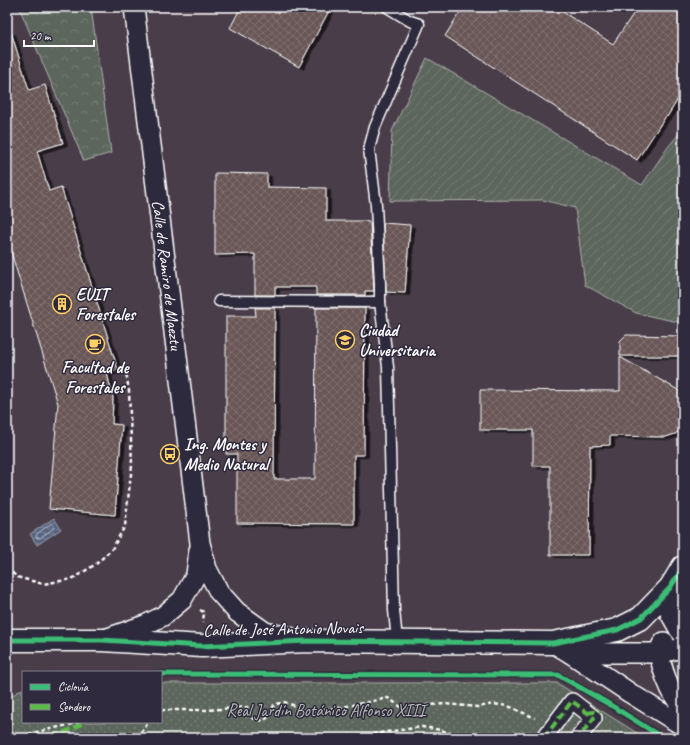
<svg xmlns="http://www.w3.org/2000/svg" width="690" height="745" font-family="Caveat,sans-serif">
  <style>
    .built { fill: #493e48; fill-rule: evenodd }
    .forest { fill: url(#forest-crowns); stroke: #adb2ad }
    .park { fill: url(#park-dots); stroke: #adb2ad }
    .garden { fill: url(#garden-furrows); stroke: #adb2ad }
    .water { fill: url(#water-rules); stroke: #9aa1b2 }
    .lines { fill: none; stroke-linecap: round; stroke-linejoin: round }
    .shore { stroke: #bbc1cc; stroke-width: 1 }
    .building { fill: url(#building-cross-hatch); stroke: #fff; filter: url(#shadow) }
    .service-casing { stroke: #fff; stroke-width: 13 }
    .pedestrian-casing { stroke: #fff; stroke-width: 18 }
    .minor-casing { stroke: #fff; stroke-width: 22 }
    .tertiary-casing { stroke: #fff; stroke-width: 25 }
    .path { stroke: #fff; stroke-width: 2.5; stroke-dasharray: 4 3; stroke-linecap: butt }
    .service { stroke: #2f2a3d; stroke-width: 10 }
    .pedestrian { stroke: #2f2a3d; stroke-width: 15 }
    .minor { stroke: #2f2a3d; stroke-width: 19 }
    .tertiary { stroke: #2f2a3d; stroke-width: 22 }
    .quiet { stroke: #5cbc4b; stroke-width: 4; stroke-dasharray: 8 4; stroke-linecap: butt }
    .cycleway-casing { stroke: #2f2a3d; stroke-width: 8 }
    .cycleway { stroke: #3abd76; stroke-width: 5 }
    .labels { text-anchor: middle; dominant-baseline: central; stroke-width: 3; stroke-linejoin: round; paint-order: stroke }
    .street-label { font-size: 17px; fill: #fff; stroke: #2f2a3d }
    .poi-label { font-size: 17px; font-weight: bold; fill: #fff; stroke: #2f2a3d; text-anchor: start }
    .park-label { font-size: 17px; fill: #b5bab5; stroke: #2f2a3d }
  </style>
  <defs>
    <pattern id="forest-crowns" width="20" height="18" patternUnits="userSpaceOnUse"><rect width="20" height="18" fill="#5b665b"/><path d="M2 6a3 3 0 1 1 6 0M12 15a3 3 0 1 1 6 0" fill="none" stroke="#747d74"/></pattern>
    <pattern id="park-dots" width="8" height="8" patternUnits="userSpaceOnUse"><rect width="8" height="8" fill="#5b665b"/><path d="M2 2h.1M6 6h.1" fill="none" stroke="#747d74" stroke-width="1.8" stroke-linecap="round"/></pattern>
    <pattern id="garden-furrows" width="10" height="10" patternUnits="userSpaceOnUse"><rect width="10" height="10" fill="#5b665b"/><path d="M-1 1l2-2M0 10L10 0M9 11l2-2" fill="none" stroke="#747d74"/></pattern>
    <pattern id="water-rules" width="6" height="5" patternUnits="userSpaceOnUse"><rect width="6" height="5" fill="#56637f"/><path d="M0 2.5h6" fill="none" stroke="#6f7a92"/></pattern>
    <pattern id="building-cross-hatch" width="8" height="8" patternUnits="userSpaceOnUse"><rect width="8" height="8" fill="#695757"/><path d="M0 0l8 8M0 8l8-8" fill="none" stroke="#807070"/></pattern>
    <filter id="shadow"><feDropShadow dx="4.5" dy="2.5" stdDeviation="0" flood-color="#0009"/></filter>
  </defs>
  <rect width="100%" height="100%" fill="#3b3342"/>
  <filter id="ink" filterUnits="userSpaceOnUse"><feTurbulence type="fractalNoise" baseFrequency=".025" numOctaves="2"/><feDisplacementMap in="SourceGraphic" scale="8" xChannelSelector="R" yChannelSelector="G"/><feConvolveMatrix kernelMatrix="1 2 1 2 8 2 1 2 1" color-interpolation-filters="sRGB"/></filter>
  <g filter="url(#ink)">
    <path class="built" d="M7,7H683V738H7ZM23,672H161V722H23Z"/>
    <path class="forest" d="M19,7H91L111,153L84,161Z"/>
    <path class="park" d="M161,683H557L645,738H7V699L22,689L23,722H161Z"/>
    <path class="garden" d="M427,58L642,185L668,147L683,129V323L636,313L585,285L575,208L543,200L390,201L392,131Z"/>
    <path class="water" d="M54,518L61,529L37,545L30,534Z"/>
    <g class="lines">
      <path class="shore" d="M51,524H53L54,526V528L40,538H37L36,536L37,534Z"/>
    </g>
    <g class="building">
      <path d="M241,7H331L299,67L230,28Z"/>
      <path d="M463,7H555L613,44L638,7H683V91L667,117L666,116L637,160L445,36Z"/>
      <path d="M11,32L29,90L45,85L63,143L37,151L49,191L61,187L118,370L107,373L113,398L112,424L122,425L115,515L49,509L58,404L7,239V33Z"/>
      <path d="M215,173L267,174V187L326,188V221H367V222H370L374,291H365V295H316V287H275V295H255V254L215,255Z"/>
      <path d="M383,223L410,225L405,293L386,292Z"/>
      <path d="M255,308H275L274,479H315L316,308H365L364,455H354V524L237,523V454H226V316H256Z"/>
      <path d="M626,335L683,336V356H620V341Z"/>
      <path d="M620,357L678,390L683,393V428L675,434L666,437L610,436V445L590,446L589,555H550V466H533V430H480V390L620,391Z"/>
    </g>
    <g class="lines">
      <g class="service-casing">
        <g id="service">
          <path d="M387,7L410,21L419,24L375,127L369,149L376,205L380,284V302L388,367L394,610L397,641"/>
          <path d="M219,301L380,302"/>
        </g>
      </g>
      <g class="pedestrian-casing">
        <path id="pedestrian" d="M544,738L572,701L594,718L578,738"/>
      </g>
      <g class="minor-casing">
        <g id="minor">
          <path d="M134,7L200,543L207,569L219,592L237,612L265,632L290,637"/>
          <path d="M670,588V613L679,629L683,634"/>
          <path d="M105,639L145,625L163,616L182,600L196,575L199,550"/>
          <path d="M664,642C663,644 661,645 661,647C656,661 673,698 683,708"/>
          <path d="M553,643L570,653L630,693L683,726"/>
          <path d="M570,653H660L683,648"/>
        </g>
      </g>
      <g class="tertiary-casing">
        <path id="tertiary" d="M7,641L13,640H102L202,646L307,641L553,643L617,630L641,618L670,588L683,567"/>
      </g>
      <g class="path">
        <path d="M7,568L17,577L43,584L72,579L96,564L112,549L125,526L132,465L129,391L124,360"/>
        <path d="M200,610L204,612L203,623"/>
        <path d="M161,710H206L247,707L252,718L263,721L270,716L274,705L284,702L304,709L314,710L338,708L388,698L401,707L445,704L478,707L494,704L508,706L535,718"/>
        <path d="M22,738L32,733L82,722"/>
        <path d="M136,738L149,722"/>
        <path d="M345,738L422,727L441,730L463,738"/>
        <path d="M492,738L502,736L517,738"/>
      </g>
      <use href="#service" class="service"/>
      <use href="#pedestrian" class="pedestrian"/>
      <use href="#minor" class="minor"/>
      <use href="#tertiary" class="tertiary"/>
      <g class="quiet">
        <path d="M587,713L600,711"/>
        <path d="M54,738L55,735C65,732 76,728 84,722"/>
        <path d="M544,738L572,701L594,718L578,738"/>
      </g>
      <g class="cycleway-casing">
        <g id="cycleway">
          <path d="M7,641L13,640H102L202,646L307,641L553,643L617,630L641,618L670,588L683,567"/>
          <path d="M161,674L558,675L609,704L663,738"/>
        </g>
      </g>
      <use href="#cycleway" class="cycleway"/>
    </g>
  </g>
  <defs>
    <g id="building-ring" transform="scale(1)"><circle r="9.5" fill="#2f2a3d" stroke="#ffd166" stroke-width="1.5"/><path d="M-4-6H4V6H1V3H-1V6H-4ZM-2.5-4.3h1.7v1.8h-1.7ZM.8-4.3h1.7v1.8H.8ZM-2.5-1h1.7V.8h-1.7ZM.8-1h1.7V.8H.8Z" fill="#ffd166"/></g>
    <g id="university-ring" transform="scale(1)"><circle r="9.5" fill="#2f2a3d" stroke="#ffd166" stroke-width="1.5"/><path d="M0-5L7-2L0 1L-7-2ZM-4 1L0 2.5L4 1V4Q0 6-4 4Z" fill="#ffd166"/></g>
    <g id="cafe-ring" transform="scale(1)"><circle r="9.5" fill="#2f2a3d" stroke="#ffd166" stroke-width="1.5"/><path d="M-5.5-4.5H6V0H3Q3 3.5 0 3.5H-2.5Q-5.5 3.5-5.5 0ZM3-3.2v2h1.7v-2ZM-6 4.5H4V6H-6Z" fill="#ffd166"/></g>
    <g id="bus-ring" transform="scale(1)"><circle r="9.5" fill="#2f2a3d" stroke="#ffd166" stroke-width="1.5"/><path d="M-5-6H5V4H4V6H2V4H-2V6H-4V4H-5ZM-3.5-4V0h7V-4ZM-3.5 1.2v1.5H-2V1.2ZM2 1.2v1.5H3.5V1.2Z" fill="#ffd166"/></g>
  </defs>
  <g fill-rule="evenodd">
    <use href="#building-ring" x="62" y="304"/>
    <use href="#university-ring" x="345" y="340"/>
    <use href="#cafe-ring" x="95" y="344"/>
    <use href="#bus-ring" x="170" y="454"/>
  </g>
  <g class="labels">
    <g class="street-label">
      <text transform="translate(167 275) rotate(83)">Calle de Ramiro de Maeztu</text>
      <text transform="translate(283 629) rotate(-1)">Calle de José Antonio Novais</text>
    </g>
    <g class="poi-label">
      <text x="76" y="294">EUIT<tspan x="76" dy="20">Forestales</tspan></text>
      <text x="359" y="330">Ciudad<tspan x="359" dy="20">Universitaria</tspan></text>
      <text x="95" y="367" text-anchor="middle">Facultad de<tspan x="95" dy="20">Forestales</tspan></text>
      <text x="184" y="444">Ing. Montes y<tspan x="184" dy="20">Medio Natural</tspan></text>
    </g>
    <g class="park-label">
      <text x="326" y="710">Real Jardín Botánico Alfonso XIII</text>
    </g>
  </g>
  <rect width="690" height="745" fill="none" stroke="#2f2a3d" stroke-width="24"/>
  <rect x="12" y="12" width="666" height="721" fill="none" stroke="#fff" stroke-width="1.5" filter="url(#ink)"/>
  <rect x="22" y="671" width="140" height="52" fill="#2f2a3d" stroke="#827f8b"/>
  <rect x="30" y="684" width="20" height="6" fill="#3abd76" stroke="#827f8b"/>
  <text x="58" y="691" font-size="12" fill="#ffffff">Ciclovía</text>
  <rect x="30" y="704" width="20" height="6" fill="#5cbc4b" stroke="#827f8b"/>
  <text x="58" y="711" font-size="12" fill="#ffffff">Sendero</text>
  <path d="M24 40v6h70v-6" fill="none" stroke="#ffffff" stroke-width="2"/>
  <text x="30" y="40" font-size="12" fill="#ffffff" stroke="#2f2a3d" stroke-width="3" paint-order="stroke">20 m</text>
</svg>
